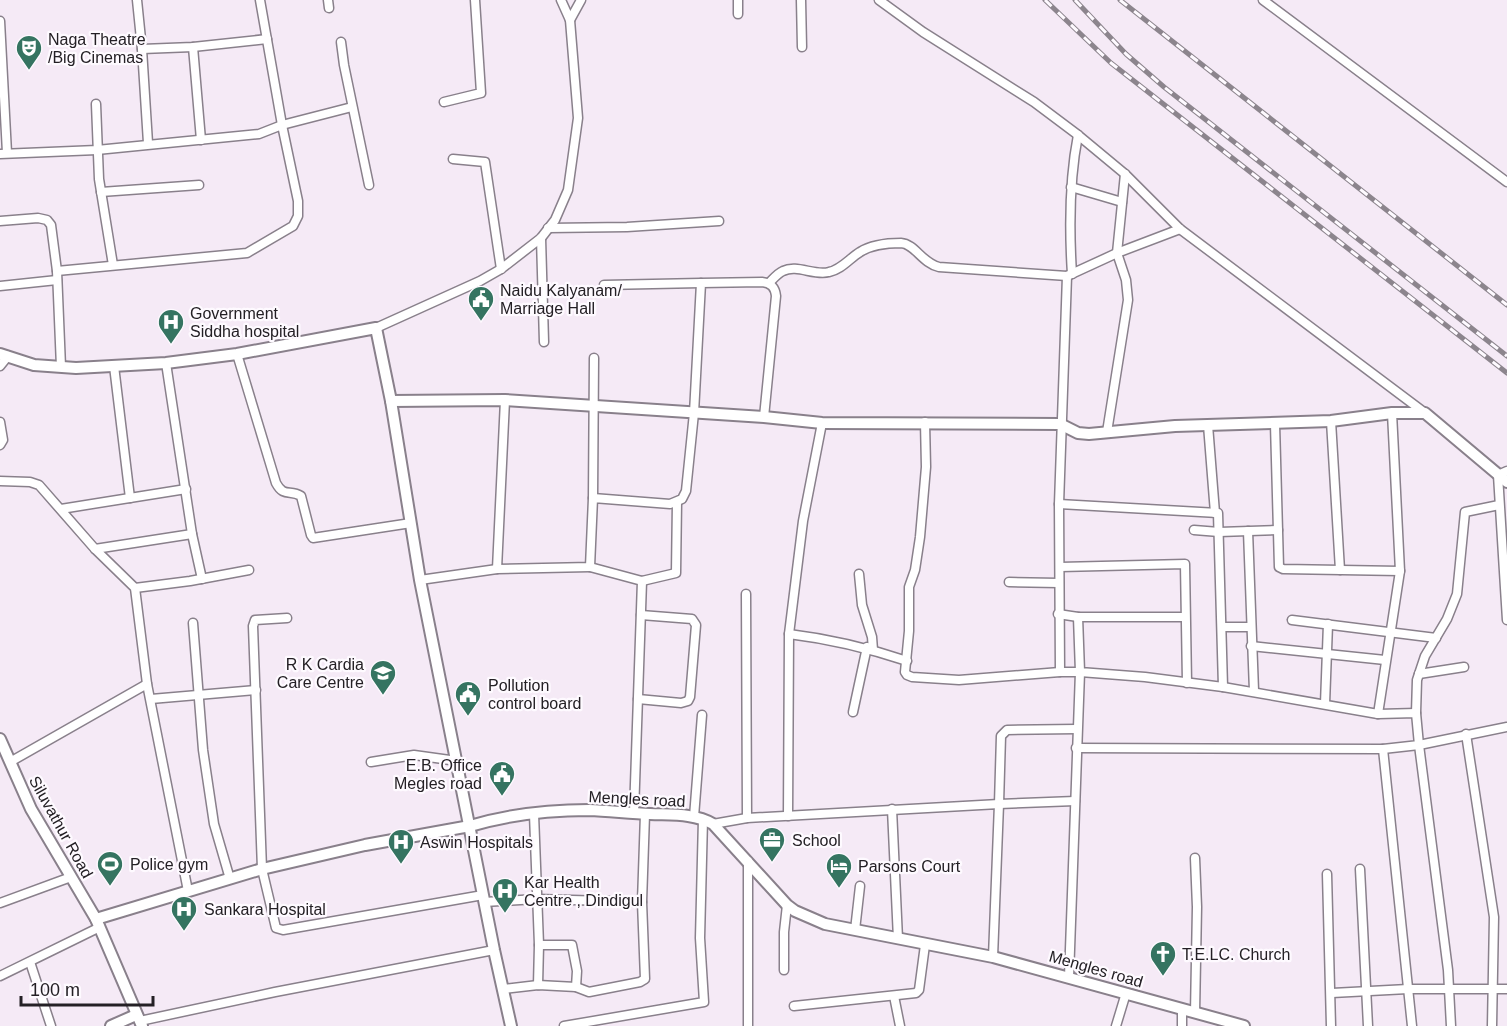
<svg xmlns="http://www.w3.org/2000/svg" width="1507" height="1026" font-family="Helvetica,sans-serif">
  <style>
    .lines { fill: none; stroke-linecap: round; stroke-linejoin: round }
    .minor-casing { stroke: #89808b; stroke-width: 11 }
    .major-casing { stroke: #89808b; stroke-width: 14 }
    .minor { stroke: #fff; stroke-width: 8 }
    .major { stroke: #fff; stroke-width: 10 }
    .rail-casing { stroke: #8c858d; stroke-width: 5 }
    .rail { stroke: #fefaff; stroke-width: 3; stroke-dasharray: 9; stroke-linecap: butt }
    .labels { text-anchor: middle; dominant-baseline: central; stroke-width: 4.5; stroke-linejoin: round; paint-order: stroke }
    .poi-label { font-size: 16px; fill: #242025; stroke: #fefaff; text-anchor: start }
    .street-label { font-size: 16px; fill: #242025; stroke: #fefaff }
  </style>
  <rect width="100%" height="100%" fill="#f5eaf6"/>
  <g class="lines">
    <g class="minor-casing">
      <g id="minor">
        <path d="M137,0L142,49L148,143"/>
        <path d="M328,0L329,8"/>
        <path d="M738,0V14"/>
        <path d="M801,0L802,47"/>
        <path d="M879,0L923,32L1034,102L1078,135L1125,174L1180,229L1425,413"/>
        <path d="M1263,0L1507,182"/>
        <path d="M570,20L581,0"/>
        <path d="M0,21L7,153"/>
        <path d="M341,42L344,65L369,185"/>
        <path d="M193,47L201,140"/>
        <path d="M142,49L193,47L267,39"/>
        <path d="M444,102L481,93L475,0"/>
        <path d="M96,104L99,179L113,265"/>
        <path d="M0,154L97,150L259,134L282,125L352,107"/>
        <path d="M453,159L485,162L501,269"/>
        <path d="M1071,187L1122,202"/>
        <path d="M101,192L199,185"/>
        <path d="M0,221L38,218L47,220L51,225L57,271L61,367"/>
        <path d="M548,228L627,227L719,221"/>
        <path d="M541,238L544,342"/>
        <path d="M57,271L247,253L293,226L298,216V201L282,125L260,0"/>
        <path d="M1072,274C1069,227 1069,181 1078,135"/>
        <path d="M1067,276L1059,504L1060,672H1080L1069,977"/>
        <path d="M769,283C773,279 778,273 783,271C797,264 814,276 829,272C841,270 850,258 860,252C871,245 888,243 901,243C915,244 922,263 939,267L1067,276L1117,253L1180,229"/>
        <path d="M604,285L701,283"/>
        <path d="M0,286L57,280"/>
        <path d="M376,328L480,281L501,269L541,238L555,220L568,190L578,118L570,20L561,0"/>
        <path d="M237,354L276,483C284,498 290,489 301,496L311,535L313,538L411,523"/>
        <path d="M166,363L192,534L202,579"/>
        <path d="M0,366L8,356"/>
        <path d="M114,366L130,498"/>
        <path d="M505,400L497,569L590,567L593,498L670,504L682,499L686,491L694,413L701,283L762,282C771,283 775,287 776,296L764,417"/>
        <path d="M1331,421L1340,570"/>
        <path d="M0,422L3,440L0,445"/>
        <path d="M925,422L926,467L920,537L915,570L909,587V631L905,672L907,675L912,677L959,680L1060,672"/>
        <path d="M1275,424L1279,567L1283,569L1400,571L1392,413"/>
        <path d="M1208,425L1215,513"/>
        <path d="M1107,432L1128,300L1126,280L1117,253L1125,174"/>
        <path d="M1507,471L1498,475L1507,620"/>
        <path d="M0,481L30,482L39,485L95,549L135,588L147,684L188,891"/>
        <path d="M593,498L594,358"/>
        <path d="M1059,504L1218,513L1223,687L1145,677L1080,672L1078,617"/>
        <path d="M61,509L186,489"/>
        <path d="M1194,530L1219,532L1278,530"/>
        <path d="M1248,531L1254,691"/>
        <path d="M95,549L192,534"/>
        <path d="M590,567L642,581L634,813"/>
        <path d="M1060,567L1185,564L1187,683"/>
        <path d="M859,574L862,605L872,637L873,650"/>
        <path d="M420,580L497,569"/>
        <path d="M642,581L676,573L677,502"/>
        <path d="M1009,582L1059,583"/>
        <path d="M135,588L190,581L249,570"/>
        <path d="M746,594L747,818"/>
        <path d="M1058,614L1078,617H1185"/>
        <path d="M287,618L255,620L253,626L262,869L276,928L283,930L483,895"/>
        <path d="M1292,620L1436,638"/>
        <path d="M193,623L203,750L214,824L230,879"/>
        <path d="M1222,627H1251"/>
        <path d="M789,634C830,639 868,648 907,661"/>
        <path d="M1251,646L1385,660"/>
        <path d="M1419,674L1464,667"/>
        <path d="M151,699L256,690"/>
        <path d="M638,699L681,703L688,701L690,697L696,625L692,619L641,615"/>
        <path d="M1325,704L1328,624"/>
        <path d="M853,712L867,647"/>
        <path d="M1416,713L1417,680L1425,656L1447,619L1457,594L1465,512L1499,505"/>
        <path d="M1378,714L1400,571"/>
        <path d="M1466,734L1494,917L1492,1026"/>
        <path d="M1076,748L1383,749L1419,745L1416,713L1378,714L1223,687"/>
        <path d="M1383,749L1412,1026"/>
        <path d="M10,762L147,684"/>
        <path d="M371,762L414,755L457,761"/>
        <path d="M1075,801L999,804L1001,736L1007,730L1077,729"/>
        <path d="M892,809L898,939"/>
        <path d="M534,814L539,945L538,985"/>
        <path d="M788,816L789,634L803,521L822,423"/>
        <path d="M694,817L702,715"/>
        <path d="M713,824L747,818L999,804L993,957"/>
        <path d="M1360,869L1368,1026"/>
        <path d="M1327,874L1331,1026"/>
        <path d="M484,902L537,899L642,902"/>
        <path d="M0,903L71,877"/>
        <path d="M855,930L860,886"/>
        <path d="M539,945H572L577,971L576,987"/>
        <path d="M30,962L51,1026"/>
        <path d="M784,970V932L787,905"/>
        <path d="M0,976L100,927"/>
        <path d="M503,989L538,985L576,987L589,992L640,982L645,979L642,902L645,814"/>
        <path d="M1332,993L1408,989H1507"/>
        <path d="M894,996L900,1026"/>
        <path d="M794,1006L916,993L919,990L925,945"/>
        <path d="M1195,1013L1197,907L1195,858"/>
        <path d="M140,1021L275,992L494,950"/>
        <path d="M564,1026L704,1002L700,938L703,819"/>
        <path d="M748,1026V861"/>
        <path d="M1116,1026L1126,993"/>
        <path d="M1182,1026V1010"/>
        <path d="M1451,1026L1448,970L1419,745L1507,727"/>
      </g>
    </g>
    <g class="major-casing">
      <g id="major">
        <path d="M0,354L34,365L76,368L166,363L237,354L376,328L391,401L420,580L494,950L511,1026"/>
        <path d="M391,401L505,400L764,417L822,423L1060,424L1078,433L1089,434L1175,426L1331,421L1392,413H1425L1507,482"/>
        <path d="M0,739L31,809L96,919L142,1026"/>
        <path d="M96,919L262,869L365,845L470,826C507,815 550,810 589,810C609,811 630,813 650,814C671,815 694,813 713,824L787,905L795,911L825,924L993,957L1244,1026"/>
        <path d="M111,1026L136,1015"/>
      </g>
    </g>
    <use href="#minor" class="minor"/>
    <use href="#major" class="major"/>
    <g class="rail-casing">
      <g id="rail">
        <path d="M1045,0L1111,63L1507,373"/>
        <path d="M1075,0L1126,54L1164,87L1507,356"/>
        <path d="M1120,0L1507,305"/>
      </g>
    </g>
    <use href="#rail" class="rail"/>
  </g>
  <defs>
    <g id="theatre-pin" transform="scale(1.35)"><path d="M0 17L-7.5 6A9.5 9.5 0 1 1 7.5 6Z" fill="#357461" stroke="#fefaff"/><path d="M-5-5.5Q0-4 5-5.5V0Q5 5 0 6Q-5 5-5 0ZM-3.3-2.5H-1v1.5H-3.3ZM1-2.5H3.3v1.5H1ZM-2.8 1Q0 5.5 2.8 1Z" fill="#fff"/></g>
    <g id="civic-pin" transform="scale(1.35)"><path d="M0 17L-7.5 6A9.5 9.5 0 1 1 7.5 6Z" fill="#357461" stroke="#fefaff"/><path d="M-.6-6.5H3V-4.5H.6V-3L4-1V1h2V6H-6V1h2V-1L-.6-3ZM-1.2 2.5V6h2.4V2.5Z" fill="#fff"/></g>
    <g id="hospital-pin" transform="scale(1.35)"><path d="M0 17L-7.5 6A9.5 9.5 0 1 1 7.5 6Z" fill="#357461" stroke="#fefaff"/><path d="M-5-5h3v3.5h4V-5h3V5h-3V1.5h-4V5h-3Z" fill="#fff"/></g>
    <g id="school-pin" transform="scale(1.35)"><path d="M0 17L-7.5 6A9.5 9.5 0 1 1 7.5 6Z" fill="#357461" stroke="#fefaff"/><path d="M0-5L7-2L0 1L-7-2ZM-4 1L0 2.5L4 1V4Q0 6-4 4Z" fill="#fff"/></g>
    <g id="office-pin" transform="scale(1.35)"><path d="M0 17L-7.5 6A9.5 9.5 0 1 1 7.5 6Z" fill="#357461" stroke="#fefaff"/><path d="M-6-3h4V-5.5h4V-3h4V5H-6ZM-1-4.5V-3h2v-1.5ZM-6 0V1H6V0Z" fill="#fff"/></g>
    <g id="stadium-pin" transform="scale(1.35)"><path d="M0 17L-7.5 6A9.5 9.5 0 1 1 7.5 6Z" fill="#357461" stroke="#fefaff"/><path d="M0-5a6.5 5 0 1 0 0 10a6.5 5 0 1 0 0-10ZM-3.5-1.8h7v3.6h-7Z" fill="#fff"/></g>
    <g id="hotel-pin" transform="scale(1.35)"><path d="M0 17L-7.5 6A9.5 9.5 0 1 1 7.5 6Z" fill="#357461" stroke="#fefaff"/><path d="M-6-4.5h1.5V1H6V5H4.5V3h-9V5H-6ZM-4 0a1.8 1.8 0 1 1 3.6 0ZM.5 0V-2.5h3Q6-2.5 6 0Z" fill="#fff"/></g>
    <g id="church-pin" transform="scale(1.35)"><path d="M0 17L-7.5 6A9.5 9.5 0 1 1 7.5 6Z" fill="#357461" stroke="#fefaff"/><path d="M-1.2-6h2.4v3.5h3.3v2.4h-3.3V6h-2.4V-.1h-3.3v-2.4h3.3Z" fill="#fff"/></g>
  </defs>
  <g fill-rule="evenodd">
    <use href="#theatre-pin" x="29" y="48"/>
    <use href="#civic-pin" x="481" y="299"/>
    <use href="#hospital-pin" x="171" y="322"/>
    <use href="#school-pin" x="383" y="673"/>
    <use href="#civic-pin" x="468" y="694"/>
    <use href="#civic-pin" x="502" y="774"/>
    <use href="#office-pin" x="772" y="840"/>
    <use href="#hospital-pin" x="401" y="842"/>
    <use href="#stadium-pin" x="110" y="864"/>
    <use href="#hotel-pin" x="839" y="866"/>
    <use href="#hospital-pin" x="505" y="891"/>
    <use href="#hospital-pin" x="184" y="909"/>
    <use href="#church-pin" x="1163" y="954"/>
  </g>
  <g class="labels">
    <g class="poi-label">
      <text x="48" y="39">Naga Theatre<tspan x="48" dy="18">/Big Cinemas</tspan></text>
      <text x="500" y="290">Naidu Kalyanam/<tspan x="500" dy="18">Marriage Hall</tspan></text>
      <text x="190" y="313">Government<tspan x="190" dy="18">Siddha hospital</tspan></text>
      <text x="364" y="664" text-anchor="end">R K Cardia<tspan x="364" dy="18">Care Centre</tspan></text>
      <text x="488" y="685">Pollution<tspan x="488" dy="18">control board</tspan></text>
      <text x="482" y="765" text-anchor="end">E.B. Office<tspan x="482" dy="18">Megles road</tspan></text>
      <text x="792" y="840">School</text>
      <text x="420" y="842">Aswin Hospitals</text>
      <text x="130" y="864">Police gym</text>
      <text x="858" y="866">Parsons Court</text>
      <text x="524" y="882">Kar Health<tspan x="524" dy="18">Centre , Dindigul</tspan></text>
      <text x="204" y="909">Sankara Hospital</text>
      <text x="1182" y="954">T.E.LC. Church</text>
    </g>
    <g class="street-label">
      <text transform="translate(637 799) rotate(3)">Mengles road</text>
      <text transform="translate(61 827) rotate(61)">Siluvathur Road</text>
      <text transform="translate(1096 969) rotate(16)">Mengles road</text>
    </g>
  </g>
  <path d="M21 996v9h132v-9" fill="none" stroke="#242025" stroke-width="3"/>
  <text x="30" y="996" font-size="18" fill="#242025" stroke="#fefaff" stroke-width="4.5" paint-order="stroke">100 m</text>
</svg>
